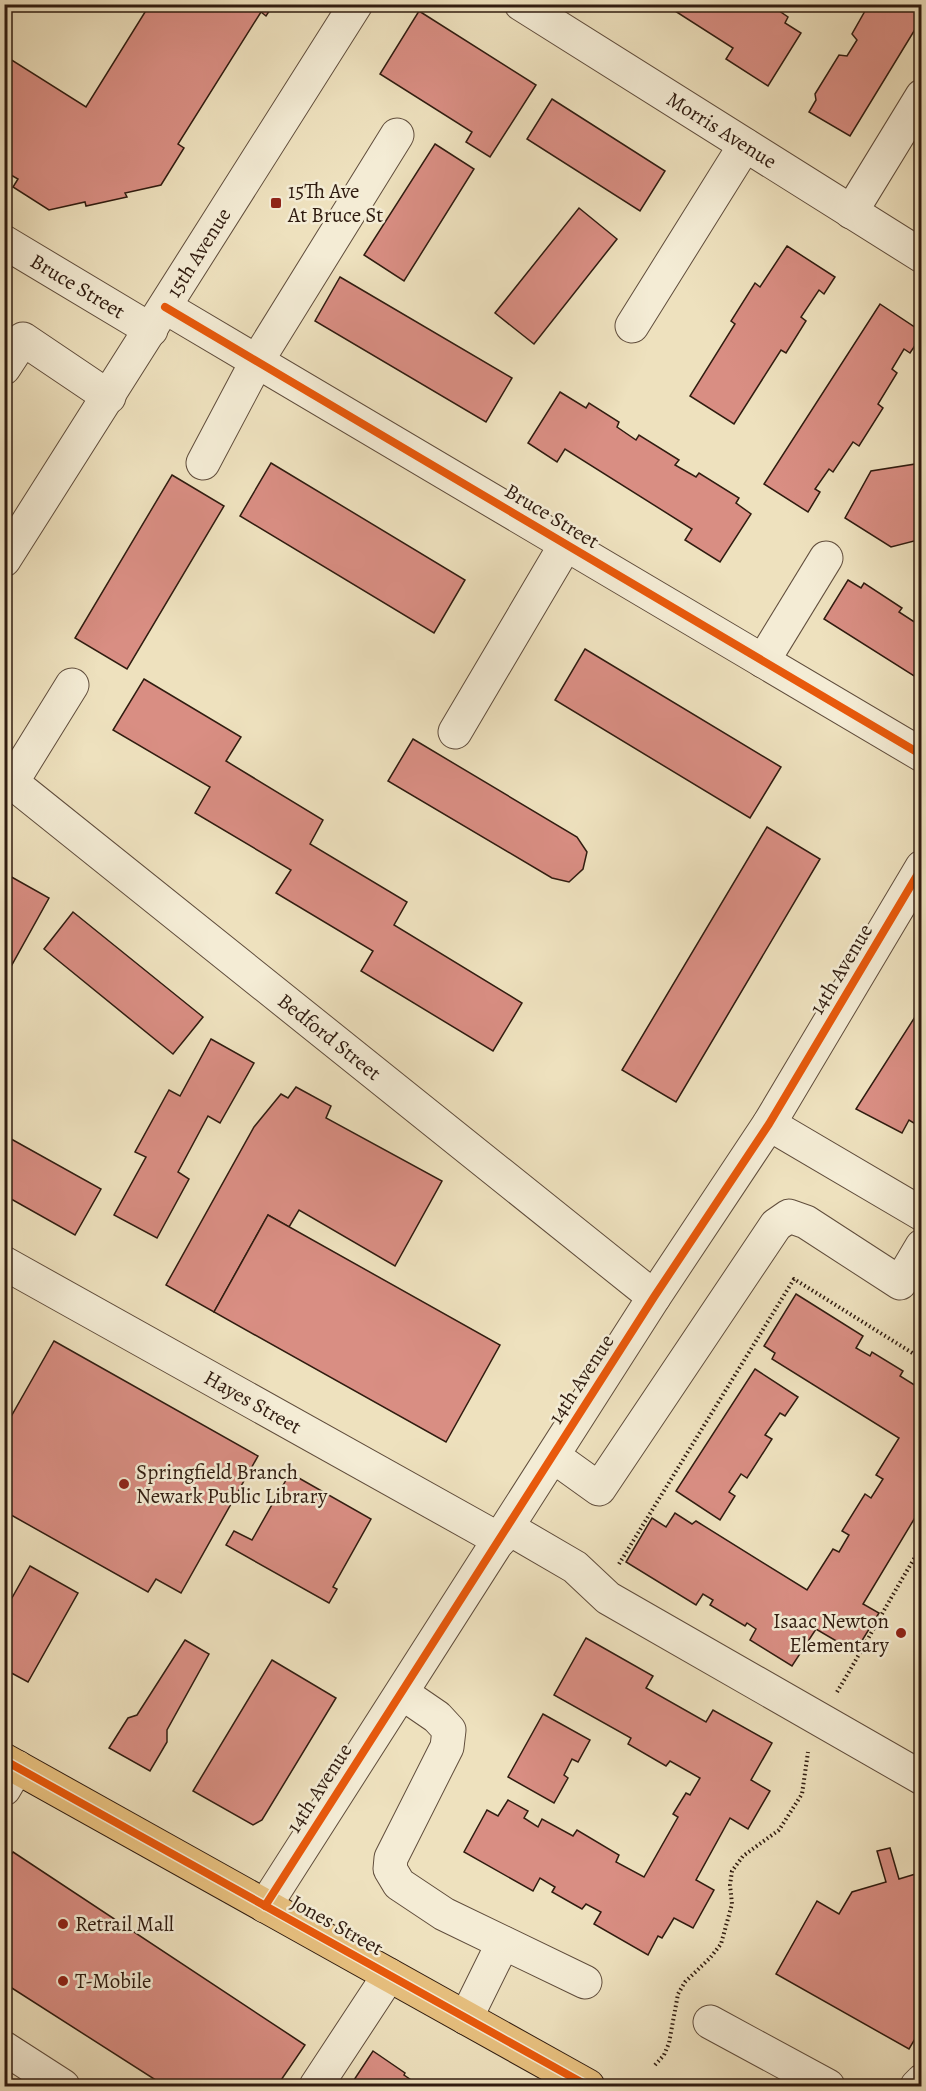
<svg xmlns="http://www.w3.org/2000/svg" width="926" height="2091" font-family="Alegreya,serif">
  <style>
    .building { fill: #d98e83; stroke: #301c10; stroke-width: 1.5 }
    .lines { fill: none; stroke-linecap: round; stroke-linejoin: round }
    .minor-casing { stroke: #604d3c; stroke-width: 35 }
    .major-casing { stroke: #301c10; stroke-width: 35 }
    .path { stroke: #301c10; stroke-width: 4; stroke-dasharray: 1.5 3; stroke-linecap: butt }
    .minor { stroke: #f4ecd5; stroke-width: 33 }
    .major { stroke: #e7c07f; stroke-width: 33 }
    .cycleway-casing { stroke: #f4ecd5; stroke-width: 11 }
    .cycleway { stroke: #e8590c; stroke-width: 8 }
    .poi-dot { fill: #8f2418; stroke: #f4ecd5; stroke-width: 2 }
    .labels { text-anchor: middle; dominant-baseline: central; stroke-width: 5; stroke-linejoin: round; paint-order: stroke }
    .street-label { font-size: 21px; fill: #301c10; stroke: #f4ecd5 }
    .poi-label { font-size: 21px; fill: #301c10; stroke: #f4ecd5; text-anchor: start }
  </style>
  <rect width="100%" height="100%" fill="#eee1be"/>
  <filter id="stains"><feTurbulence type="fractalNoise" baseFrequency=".00333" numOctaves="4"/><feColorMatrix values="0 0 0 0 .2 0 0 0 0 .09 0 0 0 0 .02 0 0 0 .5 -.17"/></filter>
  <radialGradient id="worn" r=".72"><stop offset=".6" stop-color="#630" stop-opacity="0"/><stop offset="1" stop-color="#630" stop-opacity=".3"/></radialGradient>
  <g class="building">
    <path d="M150,4H274L266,16L261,12L178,144L184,148L161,185L125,193L127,197L86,206L85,202L49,210L13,187L18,179L4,171V62L7,57L86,107Z"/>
    <path d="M664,4H769L788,17L785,23L801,33L768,86L726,59L733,48Z"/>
    <path d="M869,4H918L922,7V18L850,136L809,112L816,100L815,94L839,55L847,56L857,40L852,34Z"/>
    <path d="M419,11L536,85L490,157L466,142L472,132L380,74Z"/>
    <path d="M552,99L665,171L640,211L527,139Z"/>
    <path d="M435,144L474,169L404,281L364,255Z"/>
    <path d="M579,208L617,239L534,344L495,313Z"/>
    <path d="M787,246L835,277L824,294L819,290L801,317L806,321L786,353L781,350L734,424L690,396L735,324L731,321L755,283L760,287Z"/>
    <path d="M340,277L512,378L486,422L315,321Z"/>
    <path d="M880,304L922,332V335L910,353L904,349L892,369L897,373L878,404L883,408L859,446L853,442L833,472L829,469L815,489L820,492L808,512L764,484Z"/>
    <path d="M560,392L586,408L589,403L619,422L617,427L636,440L639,435L679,460L675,465L696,477L699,473L739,498L736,503L751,514L720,562L685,540L692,529L565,449L557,462L528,443Z"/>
    <path d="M271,463L465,580L434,633L240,516Z"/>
    <path d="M922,463V539L891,547L845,518L871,471Z"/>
    <path d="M172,475L224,506L127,669L75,638Z"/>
    <path d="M848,580L861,588L864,583L902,608L899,612L919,625L922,621V681L824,619Z"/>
    <path d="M585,649L781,767L750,818L555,700Z"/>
    <path d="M144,679L241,737L226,761L323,820L310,844L407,902L394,925L522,1003L493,1051L361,971L373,951L276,893L291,870L195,813L210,787L113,730Z"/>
    <path d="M413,739L577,837L587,852L583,869L569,882L552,878L388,781Z"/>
    <path d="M767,827L820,859L676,1102L622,1070Z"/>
    <path d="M8,875L49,898L4,979V881Z"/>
    <path d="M73,912L203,1017L173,1054L44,949Z"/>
    <path d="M922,1006V1116L917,1125L909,1120L902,1133L856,1109Z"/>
    <path d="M211,1039L254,1063L220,1123L208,1116L178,1172L189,1179L157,1238L114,1215L146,1157L135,1152L169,1090L180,1096Z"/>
    <path d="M296,1087L331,1106L326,1118L442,1181L395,1266L299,1210L289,1227L268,1215L214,1312L166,1285L254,1127L281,1094L288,1098Z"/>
    <path d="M4,1135L101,1189L75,1235L4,1195Z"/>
    <path d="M268,1215L500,1345L446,1442L214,1312Z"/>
    <path d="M796,1294L863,1336L856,1348L870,1356L872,1352L903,1371L900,1376L916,1386L922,1378V1506L863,1604L879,1613L855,1652L816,1629L792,1666L750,1640L756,1629L747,1623L745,1626L710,1605L713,1600L703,1594L696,1605L626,1562L652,1518L666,1527L675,1513L692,1524L696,1521L807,1590L833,1549L839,1552L849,1535L842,1531L865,1494L871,1498L883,1479L876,1475L899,1438L772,1359L775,1353L764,1346Z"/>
    <path d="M54,1341L258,1456L181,1593L156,1579L148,1592L4,1511V1429Z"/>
    <path d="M755,1369L798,1397L785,1416L780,1413L765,1435L772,1439L747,1478L741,1474L729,1492L735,1496L720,1520L676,1491Z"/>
    <path d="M290,1473L371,1519L333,1587L337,1589L329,1603L226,1545L234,1531L252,1540Z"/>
    <path d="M30,1566L78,1593L28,1682L4,1669V1612Z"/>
    <path d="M586,1638L653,1676L646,1688L706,1722L713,1710L772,1743L751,1780L770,1791L748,1829L730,1818L696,1880L714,1890L693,1928L674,1918L662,1938L658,1936L648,1955L594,1924L601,1912L586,1904L582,1909L552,1892L555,1887L540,1878L533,1891L464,1852L487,1810L498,1816L508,1800L528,1811L524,1818L538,1827L542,1819L573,1836L577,1830L619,1855L616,1862L644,1877L678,1817L673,1814L686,1793L690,1795L700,1778L670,1761L666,1766L628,1744L631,1738L554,1695Z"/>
    <path d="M185,1640L209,1654L167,1730V1742L150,1771L109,1748L128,1718L137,1715Z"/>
    <path d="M272,1660L336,1698L262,1820L253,1825L193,1791Z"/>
    <path d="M543,1714L590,1740L578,1762L572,1759L564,1775L568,1778L554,1803L508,1777Z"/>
    <path d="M890,1848L899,1879L922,1872V2013L920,2014L922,2027L909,2049L776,1974L817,1901L839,1914L852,1892L886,1882L877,1851Z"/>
    <path d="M13,1852L305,2045L277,2086H165L4,1983V1865Z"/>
    <path d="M373,2051L405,2073L404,2075L417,2084L415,2086H350Z"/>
  </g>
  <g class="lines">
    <g class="minor-casing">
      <g id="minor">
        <path id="s1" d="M521,4L922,256"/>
        <path d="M851,212L922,96"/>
        <path id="s2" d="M4,242L151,330"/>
        <path d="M165,307L922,755"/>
        <path d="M632,326L745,145"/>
        <path d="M4,368L23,339L109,397"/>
        <path d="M203,463L257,361L397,135"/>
        <path id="s3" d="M4,560L356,4"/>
        <path d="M763,661L826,558"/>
        <path d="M455,732L566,544"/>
        <path id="s4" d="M4,776L654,1297"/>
        <path d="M12,782L72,685"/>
        <path d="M769,1124L922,1214"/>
        <path id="s5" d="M4,1263L500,1540"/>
        <path d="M553,1456L599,1489L776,1225L789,1216L806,1222L900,1283L922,1246"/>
        <path d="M508,1528L575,1567L608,1598L922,1778"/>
        <path d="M402,1693L437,1717L449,1730L447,1747L391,1858L390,1869L399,1884L444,1914L585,1982"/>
        <path d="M4,1789L17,1767"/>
        <path d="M265,1906L654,1297L769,1124L922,867"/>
        <path d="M466,2018L503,1943"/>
        <path d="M710,2022L828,2086"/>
        <path d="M4,2048L63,2086"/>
        <path d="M316,2086L389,1975"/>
        <path d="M917,2086L922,2081"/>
      </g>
    </g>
    <g class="major-casing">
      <path id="major" d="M4,1760L588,2086"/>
    </g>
    <g class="path">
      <path d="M619,1564L794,1279L922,1359"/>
      <path d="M837,1692C866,1644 892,1594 922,1546"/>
      <path d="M655,2065L664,2055L669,2043L678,1994L685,1982L710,1958L721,1944L732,1904L730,1885L732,1871L743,1856L779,1830L802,1794L808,1752"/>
    </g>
    <use href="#minor" class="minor"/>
    <use href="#major" class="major"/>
    <g class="cycleway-casing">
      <g id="cycleway">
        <path d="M165,307L922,755"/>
        <path d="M4,1760L588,2086"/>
        <path d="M265,1906L654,1297L769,1124L922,867"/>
      </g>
    </g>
    <use href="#cycleway" class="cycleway"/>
  </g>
  <g class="poi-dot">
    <rect x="270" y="197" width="12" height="12" rx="3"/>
    <circle cx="124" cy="1484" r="6"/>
    <circle cx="901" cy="1633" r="6"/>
    <circle cx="63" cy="1924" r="6"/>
    <circle cx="63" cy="1981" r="6"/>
  </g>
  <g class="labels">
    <g class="street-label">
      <text stroke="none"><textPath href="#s1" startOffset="237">Morris Avenue</textPath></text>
      <text stroke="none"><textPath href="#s3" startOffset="364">15th Avenue</textPath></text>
      <text stroke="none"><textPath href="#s2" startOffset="86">Bruce Street</textPath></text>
      <text transform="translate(552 516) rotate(31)">Bruce Street</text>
      <text transform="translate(841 969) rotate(-59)">14th Avenue</text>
      <text stroke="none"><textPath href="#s4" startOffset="417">Bedford Street</textPath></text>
      <text transform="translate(581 1379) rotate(-57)">14th Avenue</text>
      <text stroke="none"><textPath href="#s5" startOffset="285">Hayes Street</textPath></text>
      <text transform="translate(319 1788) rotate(-57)">14th Avenue</text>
      <text transform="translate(337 1925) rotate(29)">Jones Street</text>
    </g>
    <g class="poi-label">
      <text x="288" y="191">15Th Ave<tspan x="288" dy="24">At Bruce St</tspan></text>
      <text x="136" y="1472">Springfield Branch<tspan x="136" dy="24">Newark Public Library</tspan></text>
      <text x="889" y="1621" text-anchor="end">Isaac Newton<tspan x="889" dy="24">Elementary</tspan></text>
      <text x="75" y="1924">Retrail Mall</text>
      <text x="75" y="1981">T-Mobile</text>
    </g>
  </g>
  <rect width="926" height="2091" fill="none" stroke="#eee1be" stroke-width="24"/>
  <rect x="6" y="6" width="914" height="2079" fill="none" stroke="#301c10" stroke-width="3"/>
  <rect x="12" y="12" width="902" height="2067" fill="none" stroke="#301c10" stroke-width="1.5"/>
  <rect width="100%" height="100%" filter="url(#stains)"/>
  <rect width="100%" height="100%" fill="url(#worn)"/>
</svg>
